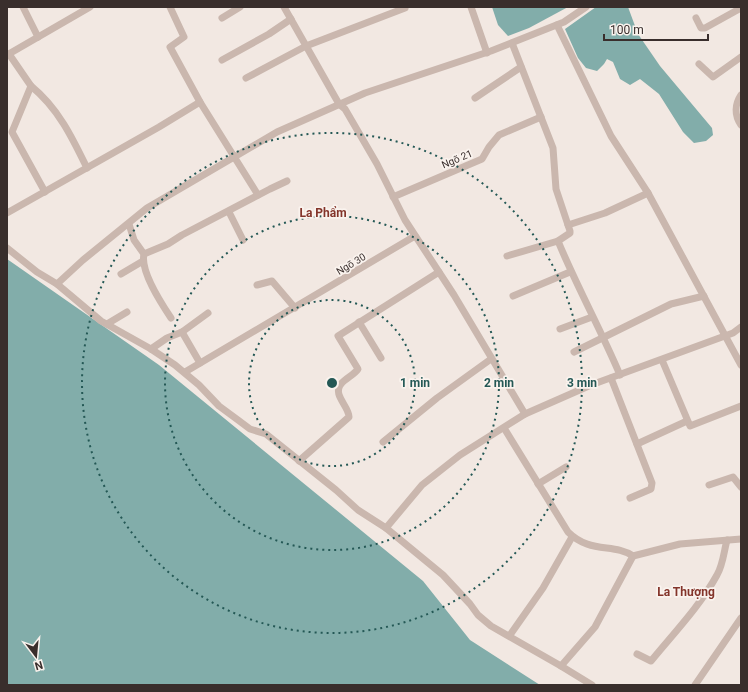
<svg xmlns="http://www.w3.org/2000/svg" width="748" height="692" font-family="Roboto,sans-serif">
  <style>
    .water { fill: #82adaa }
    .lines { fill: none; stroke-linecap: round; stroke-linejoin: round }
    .minor { stroke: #cab7ae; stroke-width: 7 }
    .ring { fill: none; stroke: #245855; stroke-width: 2; stroke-dasharray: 2 4 }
    .labels { text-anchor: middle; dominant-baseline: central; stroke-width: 3.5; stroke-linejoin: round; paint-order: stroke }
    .street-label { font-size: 10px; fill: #392e2c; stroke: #faf3ee }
    .quarter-label { font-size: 12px; font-weight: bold; fill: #83342a; stroke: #faf3ee }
    .centre { fill: #245855; stroke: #faf3ee; stroke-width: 2 }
    .ring-label { font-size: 12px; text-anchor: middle; font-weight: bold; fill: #245855; stroke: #faf3ee; stroke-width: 3.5; stroke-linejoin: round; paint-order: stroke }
  </style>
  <rect width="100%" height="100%" fill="#f2e8e2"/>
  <g class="water">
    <path d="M492,7H568L529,28L508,36L498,25Z"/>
    <path d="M596,7H628L638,34L660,66L712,128L713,135L706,141L694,143L683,132L659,94L640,79L630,85L620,79L613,62L607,59L604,64L597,71L586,68L578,58L565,29Z"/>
    <path d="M7,259L159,365L423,581L470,640L540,685H7Z"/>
  </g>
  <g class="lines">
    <g class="minor">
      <path d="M23,7L38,37"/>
      <path d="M170,7L184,37L170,47L200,102L258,195"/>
      <path d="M284,7L339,104L345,109L377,164L405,220L454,295L525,414"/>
      <path d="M471,7L487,53"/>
      <path d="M222,18L240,7"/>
      <path d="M696,18L701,28H705L741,8"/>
      <path d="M557,25L611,136L648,193L741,365"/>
      <path d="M512,43L553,148L556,189L570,231V233L558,241C577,287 601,330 620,375"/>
      <path d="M9,54L31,86L12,132L45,192"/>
      <path d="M7,55L90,7"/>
      <path d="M222,60L269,34L291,19"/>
      <path d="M699,64L713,77L741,57"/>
      <path d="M246,78L306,46L405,8"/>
      <path d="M31,86C58,108 72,137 87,168"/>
      <path d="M741,95C735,104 734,115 741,125"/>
      <path d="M475,98L521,67"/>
      <path d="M393,197L482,159L489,147L499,135L541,117"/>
      <path d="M229,212L243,240"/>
      <path d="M7,213L159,127L200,102"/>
      <path d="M129,224L134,240L144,254C140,271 161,303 171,318"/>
      <path d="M568,225L605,213L648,193"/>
      <path d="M7,248L37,272L57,284L101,321L151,349L175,365L199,385L219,406L238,420L250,429L266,434L336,490L358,510L386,528L443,575L470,604L478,615L491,626L561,666L595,627L633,556C614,543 590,554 568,532L504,428"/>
      <path d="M144,254L168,244L182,235L270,189L287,181"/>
      <path d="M507,256L558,241"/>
      <path d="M121,274L143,261"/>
      <path d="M57,284L83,260L147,208L277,132L365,93L491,51L564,22L586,7"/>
      <path d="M257,285L272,281L295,308"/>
      <path d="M513,296L570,272"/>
      <path d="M359,322L381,358"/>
      <path d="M107,324L127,312"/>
      <path d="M560,329L592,317"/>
      <path d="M182,332L200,363"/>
      <path d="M151,349L167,338L182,332L208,313"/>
      <path d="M574,352L671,304L704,296"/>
      <path d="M662,360L690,426L741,406"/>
      <path d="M185,372L415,236"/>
      <path d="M611,378L652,483L651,489L630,498"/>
      <path d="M383,442L437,398L491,359"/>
      <path d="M637,444L687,421"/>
      <path d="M299,461L349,417C349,406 332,395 341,384C346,378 354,375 358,369L338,336L439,272"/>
      <path d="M538,484L566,467"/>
      <path d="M709,485L733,477L741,487"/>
      <path d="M386,528L422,485L460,455L525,414L591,385L733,333L741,327"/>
      <path d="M633,556L680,544L741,539"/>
      <path d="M510,635L543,588L572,537"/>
      <path d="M637,654L651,661C673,634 700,606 717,575C723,565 724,551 727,540"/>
      <path d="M561,666L592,685"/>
      <path d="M695,685L741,618"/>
    </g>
  </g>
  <g class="ring">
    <circle cx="332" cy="383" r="83"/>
    <circle cx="332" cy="383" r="167"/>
    <circle cx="332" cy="383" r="250"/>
  </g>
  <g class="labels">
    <g class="street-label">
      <text transform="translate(457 159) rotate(-23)">Ngõ 21</text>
      <text transform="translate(351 264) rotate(-31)">Ngõ 30</text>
    </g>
    <g class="quarter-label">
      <text x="323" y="213">La Phẩm</text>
      <text x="686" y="592">La Thượng</text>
    </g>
  </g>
  <circle cx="332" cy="383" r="6" class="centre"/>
  <g class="ring-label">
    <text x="415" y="387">1 min</text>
    <text x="499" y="387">2 min</text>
    <text x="582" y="387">3 min</text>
  </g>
  <rect width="748" height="692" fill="none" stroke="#392e2c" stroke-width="16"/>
  <g transform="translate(36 656) rotate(164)" stroke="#faf3ee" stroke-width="3" paint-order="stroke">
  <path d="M0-3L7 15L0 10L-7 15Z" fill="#392e2c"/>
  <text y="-6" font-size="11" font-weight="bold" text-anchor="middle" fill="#392e2c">N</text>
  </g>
  <path d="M604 34v6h104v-6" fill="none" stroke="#392e2c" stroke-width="2"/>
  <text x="610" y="34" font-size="12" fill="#392e2c" stroke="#faf3ee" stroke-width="3" paint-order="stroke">100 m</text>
</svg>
